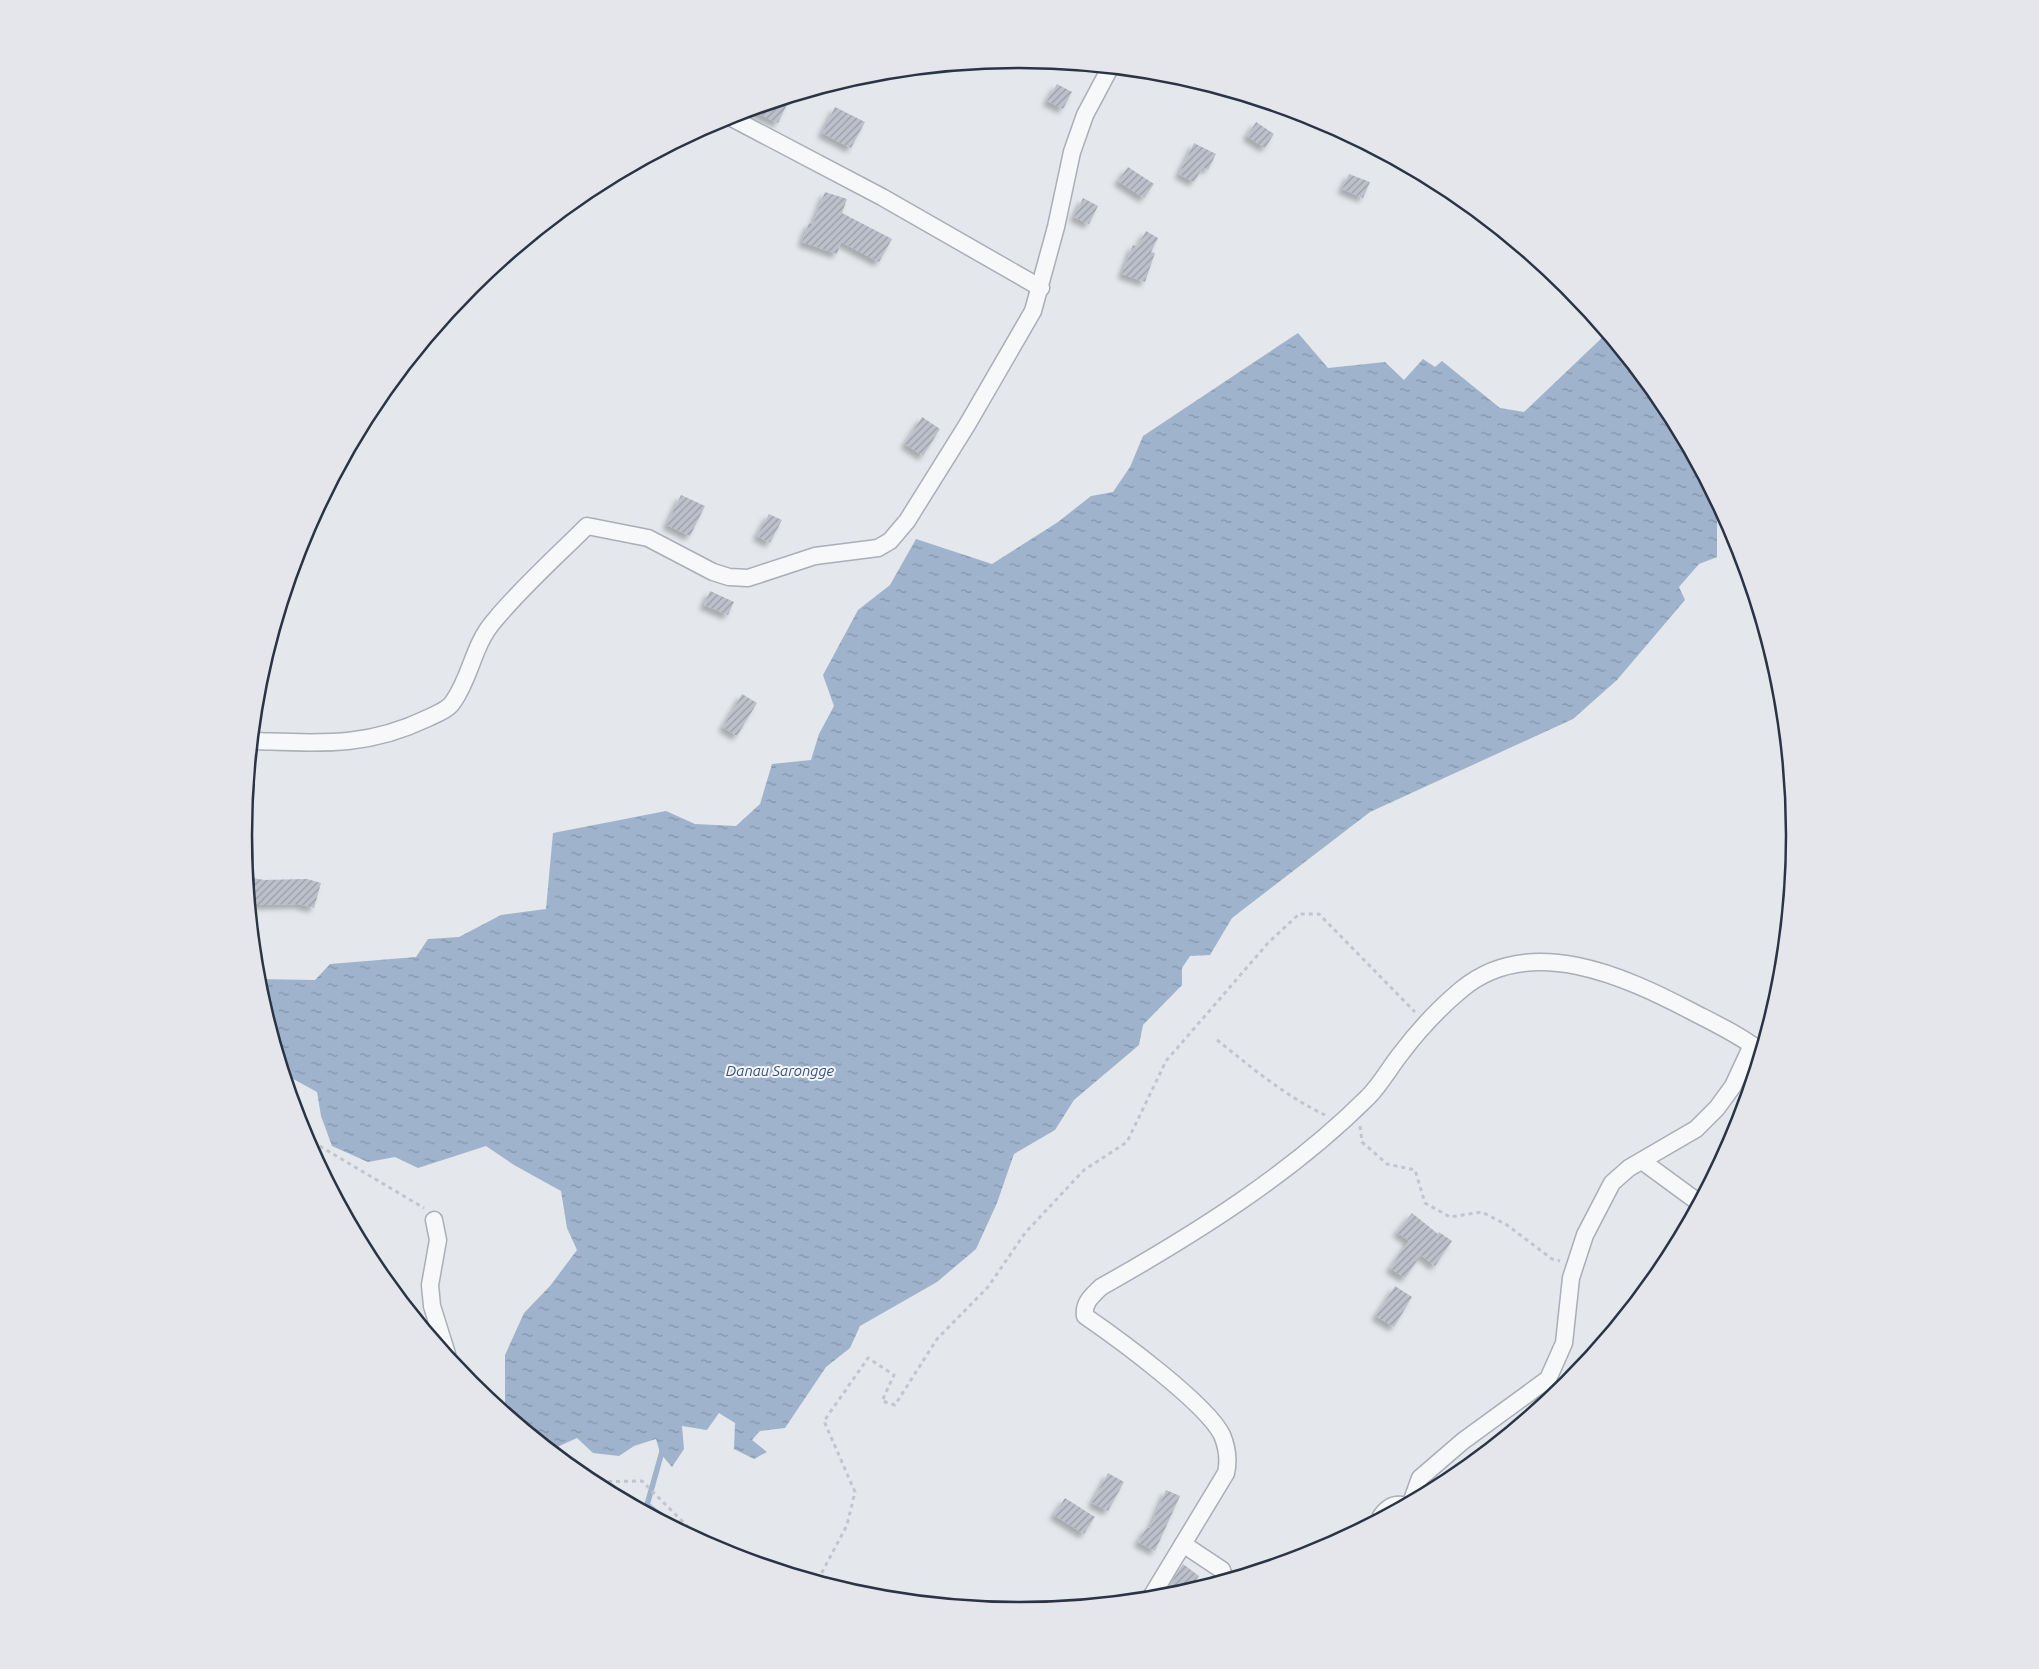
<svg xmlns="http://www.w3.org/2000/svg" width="2039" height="1669" font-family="Ubuntu,sans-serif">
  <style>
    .water { fill: url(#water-ripples) }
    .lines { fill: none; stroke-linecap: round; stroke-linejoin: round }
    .stream { stroke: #9fb4cc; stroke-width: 5.5 }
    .building { fill: url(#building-hatch); filter: url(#shadow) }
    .street-casing { stroke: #a9aeb7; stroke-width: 19 }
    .path { stroke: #c2c5cb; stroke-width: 3; stroke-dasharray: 4 4; stroke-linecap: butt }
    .street { stroke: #f7f8fa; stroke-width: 16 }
    .labels { text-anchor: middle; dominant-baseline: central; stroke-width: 4; stroke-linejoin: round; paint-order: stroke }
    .water-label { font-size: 15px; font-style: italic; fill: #34527a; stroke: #f4f6f9 }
    .rim { fill: none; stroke: #2b3445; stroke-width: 2.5 }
  </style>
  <defs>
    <pattern id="water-ripples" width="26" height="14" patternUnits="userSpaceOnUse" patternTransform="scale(1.25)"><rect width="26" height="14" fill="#9fb4cc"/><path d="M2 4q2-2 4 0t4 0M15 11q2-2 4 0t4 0" fill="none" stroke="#8293a7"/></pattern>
    <pattern id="building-hatch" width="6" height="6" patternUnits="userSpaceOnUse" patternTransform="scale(1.25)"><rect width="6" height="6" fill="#bbc0ca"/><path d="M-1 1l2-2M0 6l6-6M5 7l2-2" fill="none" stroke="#989da6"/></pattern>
    <filter id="shadow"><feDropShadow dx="-4.5" dy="4.5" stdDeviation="2.5" flood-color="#0004"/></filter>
  </defs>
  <rect width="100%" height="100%" fill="#e4e7ec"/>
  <path class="water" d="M1298,333L1328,368L1385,362L1404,380L1423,359L1435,367L1442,361L1500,408L1524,412L1607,333L1665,404L1720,507L1717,509V557L1699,564L1679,587L1685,600L1617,680L1573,719L1370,812L1232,918L1210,955L1190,956L1182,968V985L1143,1025L1139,1045L1074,1100L1055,1130L1014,1154L997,1203L976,1249L937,1282L860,1326L850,1348L826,1367L785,1428L760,1431L752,1440L767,1452L754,1459L734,1449L735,1423L719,1413L707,1430L682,1426L684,1449L672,1467L660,1453L656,1439L634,1446L619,1456L593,1453L577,1438L555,1448L547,1445L505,1411V1355L524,1313L550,1286L577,1250L567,1228L561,1191L514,1165L486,1146L418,1168L395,1157L368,1162L332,1146L321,1116L317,1092L286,1075L258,979L315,980L330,964L416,957L428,939L459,937L501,915L546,909L553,833L666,811L695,824L736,826L760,804L772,764L811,760L819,734L834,706L823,675L858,610L890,585L916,539L992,564L1058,522L1091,496L1113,492L1130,467L1143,436Z"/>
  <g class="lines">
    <path class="stream" d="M663,1448L647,1505L672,1524"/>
  </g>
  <g class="building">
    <path d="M1057,84L1072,92L1063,109L1047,101Z"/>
    <path d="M790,98L778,123L750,110Z"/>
    <path d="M835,107L865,122L851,148L822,133Z"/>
    <path d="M1256,122L1274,134L1265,148L1247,136Z"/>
    <path d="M1194,143L1216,154L1208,170L1203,167L1194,182L1179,174Z"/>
    <path d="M1128,167L1154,184L1144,198L1118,181Z"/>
    <path d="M1349,174L1370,182L1363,198L1342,189Z"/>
    <path d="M825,192L847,199L842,213L892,239L879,262L841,242L837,254L802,242L809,223L813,224Z"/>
    <path d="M1083,198L1098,206L1089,224L1074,217Z"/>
    <path d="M1146,231L1158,238L1151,252L1155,253L1145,282L1122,274L1133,245L1137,247Z"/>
    <path d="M922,417L940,429L923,456L905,444Z"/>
    <path d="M681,495L705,506L690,536L667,525Z"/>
    <path d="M769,514L782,520L770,543L757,536Z"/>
    <path d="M710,591L734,602L728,615L704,605Z"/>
    <path d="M742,694L757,703L737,736L723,727Z"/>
    <path d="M248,877L264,880L307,879L321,883L314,908L298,904L263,905L250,902Z"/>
    <path d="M1412,1213L1438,1234L1439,1232L1452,1241L1435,1266L1421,1255L1405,1278L1390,1268L1409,1241L1397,1232Z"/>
    <path d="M1395,1286L1412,1297L1394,1327L1376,1316Z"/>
    <path d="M1108,1473L1124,1482L1108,1511L1092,1503Z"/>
    <path d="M1166,1490L1180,1496L1155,1551L1138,1542L1147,1527L1150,1528Z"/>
    <path d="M1065,1498L1095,1517L1084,1534L1054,1515Z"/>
    <path d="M1183,1564L1199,1576L1196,1580L1204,1585L1163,1596Z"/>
  </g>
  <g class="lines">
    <g class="street-casing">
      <g id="street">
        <path d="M728,116L882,197L1041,288"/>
        <path d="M253,741C319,743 366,748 428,718C436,714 448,710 453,702C471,677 473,645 494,621C522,587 556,557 587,526L648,538L713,572L729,577L748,578L815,556L878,548L890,541L907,521L967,425L1033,311L1056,227L1072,152L1085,115L1110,68"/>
        <path d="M1642,1161L1698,1202"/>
        <path d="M434,1220L438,1240L430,1285L432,1306L447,1354"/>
        <path d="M1412,1500L1420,1478L1463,1441L1548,1379L1564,1343L1571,1278L1585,1235L1612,1183L1629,1168L1696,1129L1717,1108L1733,1086L1752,1045"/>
        <path d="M1381,1516C1387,1508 1392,1504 1402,1505"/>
        <path d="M1183,1544L1222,1570L1225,1579"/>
        <path d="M1151,1597L1226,1473C1229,1460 1227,1447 1222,1435C1206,1403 1117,1338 1085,1316C1083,1303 1092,1296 1101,1287C1195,1234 1291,1174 1368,1097C1380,1085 1389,1069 1399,1056C1417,1032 1439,1008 1462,989C1530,933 1624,976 1691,1011C1714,1023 1740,1035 1760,1051"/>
      </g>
    </g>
    <g class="path">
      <path d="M1217,1040C1251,1067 1285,1096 1325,1115"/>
      <path d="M1360,1126L1362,1142L1387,1164L1415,1170L1425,1203L1450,1217L1482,1212L1507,1225L1552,1259L1560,1261"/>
      <path d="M306,1138L424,1208"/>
      <path d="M592,1482L642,1481L689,1528L691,1534"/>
      <path d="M818,1580L847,1525L855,1492L824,1421L868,1358L894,1375L882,1401L895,1405L937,1339L988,1287L1025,1233L1084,1170L1127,1142L1166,1061L1268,943L1299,914H1319L1415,1012"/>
    </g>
    <use href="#street" class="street"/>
  </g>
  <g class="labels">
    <g class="water-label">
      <text x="780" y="1070">Danau Sarongge</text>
    </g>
  </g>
  <path d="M0 0H2039V1669H0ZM252 835a767 767 0 1 1 1534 0a767 767 0 1 1-1534 0Z" fill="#e4e6eb" fill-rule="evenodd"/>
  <path class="rim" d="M252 835a767 767 0 1 1 1534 0a767 767 0 1 1-1534 0Z"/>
</svg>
